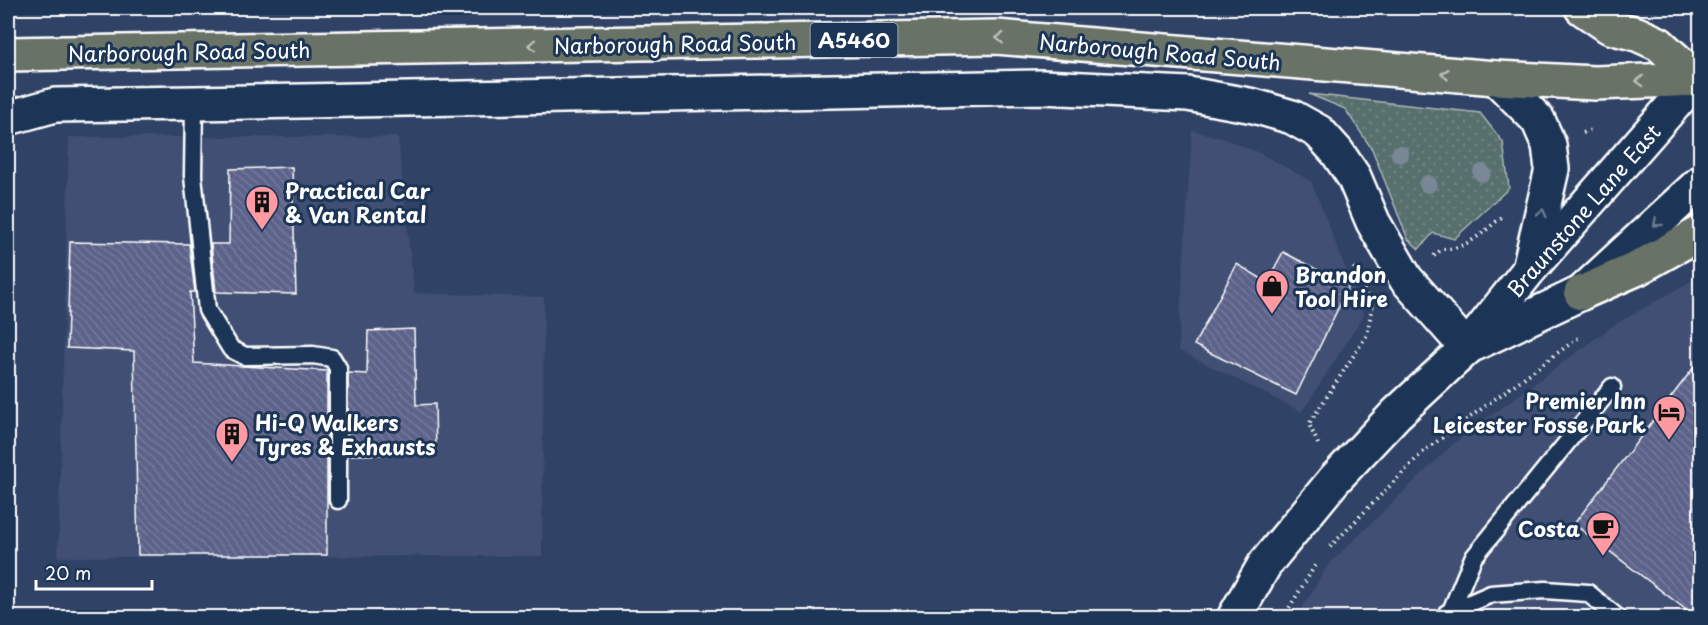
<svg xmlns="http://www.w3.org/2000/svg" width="1708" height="625" font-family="'Playpen Sans',sans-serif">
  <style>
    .built { fill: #415073 }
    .grass { fill: url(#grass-dots); stroke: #acb8b6; stroke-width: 1.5 }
    .building { fill: url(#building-back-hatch); stroke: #fff; stroke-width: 1.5 }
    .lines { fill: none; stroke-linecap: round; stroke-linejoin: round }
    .service-casing { stroke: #fff; stroke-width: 21 }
    .minor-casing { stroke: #fff; stroke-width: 38 }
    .tertiary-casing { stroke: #fff; stroke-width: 38 }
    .primary-casing { stroke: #fff; stroke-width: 38 }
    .path { stroke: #fff; stroke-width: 4; stroke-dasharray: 1.5 4.5; stroke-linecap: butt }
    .service { stroke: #1d3557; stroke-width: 16 }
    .minor { stroke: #1d3557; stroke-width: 33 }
    .tertiary { stroke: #1d3557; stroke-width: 33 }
    .primary { stroke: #697266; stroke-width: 33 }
    .tree { fill: #798796 }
    .oneway { stroke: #bcc0ba }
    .oneway2 { stroke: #6c7c92 }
    .labels { text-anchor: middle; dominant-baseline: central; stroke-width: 6; stroke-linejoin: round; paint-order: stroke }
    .shield { fill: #1d3557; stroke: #bbc2cd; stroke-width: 1.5 }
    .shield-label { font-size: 20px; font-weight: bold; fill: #fff }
    .street-label { font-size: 21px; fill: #fff; stroke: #1d3557 }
    .poi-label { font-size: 21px; font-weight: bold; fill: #fff; stroke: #1d3557; text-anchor: start }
  </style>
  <defs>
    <pattern id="grass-dots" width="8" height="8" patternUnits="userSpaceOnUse" patternTransform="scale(1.5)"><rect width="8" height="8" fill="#58706d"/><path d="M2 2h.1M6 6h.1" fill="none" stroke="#718583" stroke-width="1.8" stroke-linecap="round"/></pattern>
    <pattern id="building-back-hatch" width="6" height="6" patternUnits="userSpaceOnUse" patternTransform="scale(1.5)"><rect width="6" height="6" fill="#5b6289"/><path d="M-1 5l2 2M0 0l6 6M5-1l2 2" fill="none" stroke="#747a9b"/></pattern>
  </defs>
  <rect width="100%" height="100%" fill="#304266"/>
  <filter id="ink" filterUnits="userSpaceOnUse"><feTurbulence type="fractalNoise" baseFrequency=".0167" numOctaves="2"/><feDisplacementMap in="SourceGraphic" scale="12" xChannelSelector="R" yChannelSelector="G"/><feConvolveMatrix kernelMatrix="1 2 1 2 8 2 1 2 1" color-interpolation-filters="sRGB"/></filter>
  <g filter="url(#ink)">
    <g class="built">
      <path d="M1192,130L1222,138L1260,153L1311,181L1364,315L1302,412L1178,350Z"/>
      <path d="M69,137H398L414,293L544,297L542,556L58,557Z"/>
      <path d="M1700,276V617L1296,618L1328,565L1455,442L1614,325Z"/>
    </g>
    <path class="grass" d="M1309,94L1480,113L1503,142L1509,188L1454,239L1433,233L1419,249L1408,239L1372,149L1345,109Z"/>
    <g class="building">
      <path d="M292,167L296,294L216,292L211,244H229L230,169Z"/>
      <path d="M70,242L189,244L195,292H190L194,363L327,371V555H138L134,351L67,348Z"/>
      <path d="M1283,252L1349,286L1296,395L1194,345L1237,264L1267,282Z"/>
      <path d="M414,329L416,405L435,404L436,454L348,455V373L367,374L368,331Z"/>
      <path d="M1701,358V618H1697L1574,524Z"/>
    </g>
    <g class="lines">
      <g class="service-casing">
        <g id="service">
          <path d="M194,103L193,176L207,310L231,349L245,356L313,355L332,358L338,368V500"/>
          <path d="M1451,611L1473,558L1612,387"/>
          <path d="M1447,613L1491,594L1545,590L1588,593L1618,618"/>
        </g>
      </g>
      <g class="minor-casing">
        <path id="minor" d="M8,118L55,105L194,103L1042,87L1188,94L1254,106L1292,117L1319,132L1337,152L1354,177L1373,222L1406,279L1467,348"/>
      </g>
      <g class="tertiary-casing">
        <g id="tertiary">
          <path d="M1496,78L1538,120L1549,145L1552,169L1530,265"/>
          <path d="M1474,344L1581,293L1700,183"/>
          <path d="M1234,618L1265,564L1334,480L1396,414L1467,348L1529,270L1700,75"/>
        </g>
      </g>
      <g class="primary-casing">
        <g id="primary">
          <path d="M1582,8L1610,27L1637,34L1659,44L1700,82"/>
          <path d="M8,54L996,37L1496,78L1595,83L1700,79"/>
          <path d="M1581,293L1638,268L1700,233"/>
        </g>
      </g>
      <g class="path">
        <path d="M1583,133L1594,129"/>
        <path d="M1434,256L1442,249C1467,250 1484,231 1503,216"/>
        <path d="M1354,267L1372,308"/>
        <path d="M1318,444L1309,424L1367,335L1372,308L1378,303"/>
        <path d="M1330,547L1424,451L1578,338"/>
        <path d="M1283,618L1316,564"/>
      </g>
      <use href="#service" class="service"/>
      <use href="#minor" class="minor"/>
      <use href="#tertiary" class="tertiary"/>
      <use href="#primary" class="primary"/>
    </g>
    <g class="tree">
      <circle cx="1400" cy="154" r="9"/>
      <circle cx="1482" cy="173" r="9"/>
      <circle cx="1428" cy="184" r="9"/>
    </g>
    <defs><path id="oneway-chevron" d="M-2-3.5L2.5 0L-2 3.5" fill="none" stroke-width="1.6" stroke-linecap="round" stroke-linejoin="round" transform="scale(1.5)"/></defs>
    <g class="oneway">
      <use href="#oneway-chevron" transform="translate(1000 38) rotate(-177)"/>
      <use href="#oneway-chevron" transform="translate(532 45) rotate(179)"/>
      <use href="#oneway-chevron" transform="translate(1445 74) rotate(-175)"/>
      <use href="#oneway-chevron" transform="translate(1640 81) rotate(178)"/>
    </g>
    <g class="oneway2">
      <use href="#oneway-chevron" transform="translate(1542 213) rotate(-77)"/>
      <use href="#oneway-chevron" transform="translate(1657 223) rotate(138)"/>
    </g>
  </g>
  <defs>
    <g id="building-pin" transform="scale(1.725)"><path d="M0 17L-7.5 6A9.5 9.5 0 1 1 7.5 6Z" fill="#ff9aa2" stroke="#1d3557"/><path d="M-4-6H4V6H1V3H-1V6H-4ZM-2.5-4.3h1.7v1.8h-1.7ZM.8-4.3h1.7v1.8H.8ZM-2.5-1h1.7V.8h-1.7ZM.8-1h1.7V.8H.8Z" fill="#111"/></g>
    <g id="shop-pin" transform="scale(1.725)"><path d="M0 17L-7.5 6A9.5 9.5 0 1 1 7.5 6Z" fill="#ff9aa2" stroke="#1d3557"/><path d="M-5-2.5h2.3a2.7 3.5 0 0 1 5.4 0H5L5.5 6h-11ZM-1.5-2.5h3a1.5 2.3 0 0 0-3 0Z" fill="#111"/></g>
    <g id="hotel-pin" transform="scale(1.725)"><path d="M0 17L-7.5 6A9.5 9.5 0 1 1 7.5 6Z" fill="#ff9aa2" stroke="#1d3557"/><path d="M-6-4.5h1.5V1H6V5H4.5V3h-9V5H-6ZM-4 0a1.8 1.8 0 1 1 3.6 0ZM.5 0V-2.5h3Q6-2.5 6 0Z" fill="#111"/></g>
    <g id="cafe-pin" transform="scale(1.725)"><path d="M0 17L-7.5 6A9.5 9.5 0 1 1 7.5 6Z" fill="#ff9aa2" stroke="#1d3557"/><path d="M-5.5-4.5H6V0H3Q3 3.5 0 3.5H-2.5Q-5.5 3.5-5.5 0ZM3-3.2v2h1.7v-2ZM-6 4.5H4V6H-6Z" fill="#111"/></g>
  </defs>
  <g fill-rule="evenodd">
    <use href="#building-pin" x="262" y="202"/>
    <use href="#shop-pin" x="1272" y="286"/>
    <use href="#hotel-pin" x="1669" y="412"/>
    <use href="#building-pin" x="232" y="434"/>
    <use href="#cafe-pin" x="1603" y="528"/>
  </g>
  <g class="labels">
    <rect class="shield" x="810.5" y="23" width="87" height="34" rx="4.5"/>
    <g class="shield-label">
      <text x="854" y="40">A5460</text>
    </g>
    <g class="street-label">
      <text transform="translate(675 43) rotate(-1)">Narborough Road South</text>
      <text transform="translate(189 51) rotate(-1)">Narborough Road South</text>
      <text transform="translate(1160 51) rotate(5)">Narborough Road South</text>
      <text transform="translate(1583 210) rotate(-49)">Braunstone Lane East</text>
    </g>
    <g class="poi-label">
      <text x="285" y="190">Practical Car<tspan x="285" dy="24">&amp; Van Rental</tspan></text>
      <text x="1295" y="274">Brandon<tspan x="1295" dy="24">Tool Hire</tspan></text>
      <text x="1646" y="400" text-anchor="end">Premier Inn<tspan x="1646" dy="24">Leicester Fosse Park</tspan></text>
      <text x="255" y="422">Hi-Q Walkers<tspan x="255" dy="24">Tyres &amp; Exhausts</tspan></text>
      <text x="1580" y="528" text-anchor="end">Costa</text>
    </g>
  </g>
  <rect width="1708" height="625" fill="none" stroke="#1d3557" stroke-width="30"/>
  <rect x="15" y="15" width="1678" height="595" fill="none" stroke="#fff" stroke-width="2" filter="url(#ink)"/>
  <path d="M36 580v9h116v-9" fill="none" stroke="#ffffff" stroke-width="3"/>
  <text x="45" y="580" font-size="18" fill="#ffffff" stroke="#1d3557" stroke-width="4.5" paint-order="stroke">20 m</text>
</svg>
